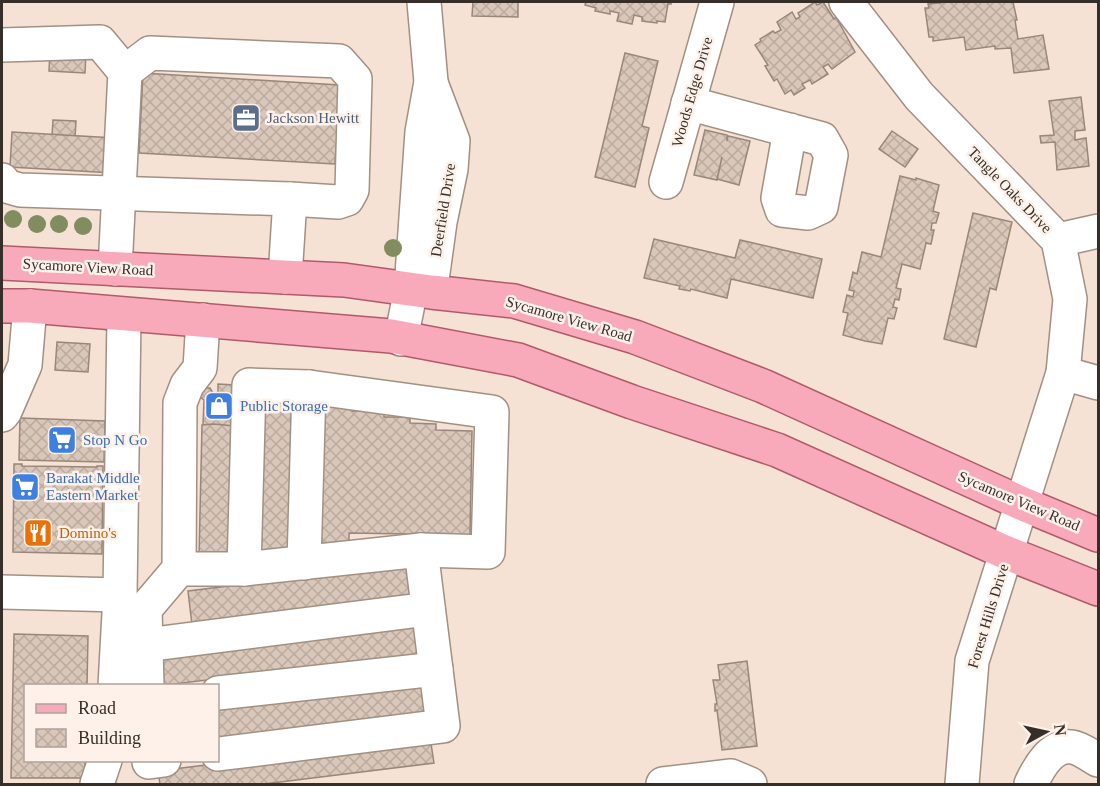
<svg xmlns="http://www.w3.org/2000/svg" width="1100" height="786" font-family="Georgia,serif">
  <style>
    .building { fill: url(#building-cross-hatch); stroke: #98877a; stroke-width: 1.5 }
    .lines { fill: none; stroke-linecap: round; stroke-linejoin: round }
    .minor-casing { stroke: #a29083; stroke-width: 36 }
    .major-casing { stroke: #b25a69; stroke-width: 36 }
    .minor { stroke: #fff; stroke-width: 33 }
    .major { stroke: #f8aaba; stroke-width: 33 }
    .tree { fill: #818c5f }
    .labels { text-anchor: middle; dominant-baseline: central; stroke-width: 5; stroke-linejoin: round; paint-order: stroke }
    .street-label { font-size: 15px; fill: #362f29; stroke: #fdf1e9 }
    .service-label { font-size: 15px; fill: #4e5e75; stroke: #fdf1e9; text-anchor: start }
    .shop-label { font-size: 15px; fill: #366cbe; stroke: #fdf1e9; text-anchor: start }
    .food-label { font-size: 15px; fill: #c56008; stroke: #fdf1e9; text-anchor: start }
  </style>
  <defs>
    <pattern id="building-cross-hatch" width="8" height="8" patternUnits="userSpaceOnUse" patternTransform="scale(1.5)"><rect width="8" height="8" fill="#d9c7b9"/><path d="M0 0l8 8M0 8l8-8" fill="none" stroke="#bbab9f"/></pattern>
  </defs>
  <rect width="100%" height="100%" fill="#f6e2d4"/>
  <g class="building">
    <path d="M473,2H518V17L472,16Z"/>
    <path d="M586,2H671V4H668L665,22L657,21V23L642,21V17L634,15L632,24L617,21L619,13L610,11V14L595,11L596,8L585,5Z"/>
    <path d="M815,2L817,5L823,2L834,19L836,17L855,52L832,69L828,64L823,67L828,74L812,84L810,80L802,84L805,88L794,95L791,90L785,94L777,79L774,81L765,66L768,65L755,45L761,41L760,39L773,31L775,33L781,30L777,22L792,12L796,19L800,17L798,13Z"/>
    <path d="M948,2H1013L1017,20H1015L1018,39L1043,35L1049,69L1014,73L1011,48L995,49V46L966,50L964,37L933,41V37H929L925,8H929L928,4Z"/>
    <path d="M50,51L86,53L85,73L49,71Z"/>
    <path d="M625,53L658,61L642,126L649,128L635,187L595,177Z"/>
    <path d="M143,73L339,85L337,136H340L339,147H336L335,164L139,153Z"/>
    <path d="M1081,97L1085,130L1075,131V140L1086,138L1089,166L1057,170L1055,142L1041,143L1040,136L1054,135L1049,101Z"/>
    <path d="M53,120L76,121L73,170L50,168Z"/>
    <path d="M705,130L727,135V141L728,136L750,141L739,185L717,179L722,157L717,180L694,175Z"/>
    <path d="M892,131L918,149L905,167L879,149Z"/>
    <path d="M12,132L115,138L113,173L10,167Z"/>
    <path d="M900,176L916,180V178L939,185L933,211L939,213L936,223H932L931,230H934L931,244L926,243L920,269L902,264L896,288L901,289L899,300L895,299L893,307L897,308L894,319L888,318L882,344L865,341L843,335L848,313L843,312L847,295L853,297L854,291L849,290L853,272L857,274L862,252L881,257Z"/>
    <path d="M973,213L1012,222L996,290L990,288L976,347L944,339Z"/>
    <path d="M654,239L735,258L740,240L822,259L813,298L731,279L727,298L691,289L690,291L679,289L680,286L644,278Z"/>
    <path d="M57,342L90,344L88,372L55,370Z"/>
    <path d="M218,384L235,385L234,426L203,425L204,400L200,397V392L204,388H210L213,393H218Z"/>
    <path d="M260,398H294L291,552H257Z"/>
    <path d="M319,404L353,405L352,411H384V417H410V423L436,424V430L472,431L470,535L349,533V544L316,543Z"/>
    <path d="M20,418L105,421L104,462L19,460Z"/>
    <path d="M214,424L234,426L231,559L199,558L202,425Z"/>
    <path d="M14,464H22V466L97,467V466H103L102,554L13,552Z"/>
    <path d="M409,564L413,596L192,625L188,591Z"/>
    <path d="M417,622L421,654L158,686L154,654Z"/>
    <path d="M14,634L88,636L87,686H26V760H85V778H11Z"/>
    <path d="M747,661L757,746L722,750L717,710L715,711V704H717L713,680H720L718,665Z"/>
    <path d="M423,679L428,712L218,738V705Z"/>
    <path d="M430,737L434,763L264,784H160L158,771Z"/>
  </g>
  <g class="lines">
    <g class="minor-casing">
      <g id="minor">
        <path d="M846,2L919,96L1058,240L1070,299L1063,373L972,661L962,784"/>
        <path d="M2,45L100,42L125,72L115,269"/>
        <path d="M125,72L150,53L339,61L355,79L352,190L347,199L338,202L290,199"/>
        <path d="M688,103L822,139L831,155L821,207L808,213L782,210L778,198L790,130"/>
        <path d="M2,180L6,186L20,190L290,199L285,277"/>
        <path d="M666,182L717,2"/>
        <path d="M1058,240L1098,231"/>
        <path d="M431,287L440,222L451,169L453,141L431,83"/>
        <path d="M401,339L411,289L422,132L431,82L424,2"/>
        <path d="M1063,373L1098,383"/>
        <path d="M309,387L492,412L488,552L421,550"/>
        <path d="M2,415L5,411L25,365L30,306"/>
        <path d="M179,569H244L421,550L443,726L218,754"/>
        <path d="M244,569L249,385L309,387L304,563"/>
        <path d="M2,592L120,595"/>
        <path d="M146,645L428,609"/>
        <path d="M115,686L120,595L124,315"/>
        <path d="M147,686L145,609L179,569L180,403L187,385L200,368L203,320"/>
        <path d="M218,693L436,669"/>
        <path d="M149,760V762L164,760"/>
        <path d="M97,784L105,760"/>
        <path d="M663,784L731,776L750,784"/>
        <path d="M1031,784C1038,769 1051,744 1072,747C1080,748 1091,756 1098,760"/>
      </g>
    </g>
    <g class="major-casing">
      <g id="major">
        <path d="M2,263L344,280L431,292L514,301L635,337L763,386L1023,504L1098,535"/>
        <path d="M2,306H30L391,336L518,360L632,402L777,450L1007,553L1098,589"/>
      </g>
    </g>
    <use href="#minor" class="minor"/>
    <use href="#major" class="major"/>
  </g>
  <g class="tree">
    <circle cx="13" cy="219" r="9"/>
    <circle cx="37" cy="224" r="9"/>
    <circle cx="59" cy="224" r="9"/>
    <circle cx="83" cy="226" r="9"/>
    <circle cx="393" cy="248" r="9"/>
  </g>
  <defs>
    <g id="office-square" transform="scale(1.5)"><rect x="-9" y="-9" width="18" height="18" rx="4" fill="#5c6f8a" stroke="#fdf1e9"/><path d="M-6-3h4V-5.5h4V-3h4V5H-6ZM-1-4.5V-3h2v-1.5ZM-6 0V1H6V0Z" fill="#fff"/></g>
    <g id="shop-square" transform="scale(1.5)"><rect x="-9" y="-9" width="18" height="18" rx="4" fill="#3f7fe0" stroke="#fdf1e9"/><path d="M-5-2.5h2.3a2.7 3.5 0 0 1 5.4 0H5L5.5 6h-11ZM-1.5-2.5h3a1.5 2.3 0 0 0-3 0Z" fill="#fff"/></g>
    <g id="supermarket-square" transform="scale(1.5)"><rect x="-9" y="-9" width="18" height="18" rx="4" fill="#3f7fe0" stroke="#fdf1e9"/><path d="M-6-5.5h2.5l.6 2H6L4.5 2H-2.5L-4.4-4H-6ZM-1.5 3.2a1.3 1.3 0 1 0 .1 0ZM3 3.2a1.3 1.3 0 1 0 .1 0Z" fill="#fff"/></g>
    <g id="restaurant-square" transform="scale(1.5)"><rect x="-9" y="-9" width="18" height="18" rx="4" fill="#e8710a" stroke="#fdf1e9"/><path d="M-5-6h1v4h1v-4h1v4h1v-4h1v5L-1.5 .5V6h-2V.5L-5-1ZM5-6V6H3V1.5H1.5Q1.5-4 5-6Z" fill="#fff"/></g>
  </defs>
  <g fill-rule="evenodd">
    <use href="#office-square" x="246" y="118"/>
    <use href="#shop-square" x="219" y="406"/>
    <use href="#supermarket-square" x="62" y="440"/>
    <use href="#supermarket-square" x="25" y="487"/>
    <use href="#restaurant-square" x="38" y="533"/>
  </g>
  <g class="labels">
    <g class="street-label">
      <text transform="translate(692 92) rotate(-74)">Woods Edge Drive</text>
      <text transform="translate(1010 190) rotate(46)">Tangle Oaks Drive</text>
      <text transform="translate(443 210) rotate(-81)">Deerfield Drive</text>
      <text transform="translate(88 267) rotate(3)">Sycamore View Road</text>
      <text transform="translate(569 319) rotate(16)">Sycamore View Road</text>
      <text transform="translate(1019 501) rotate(23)">Sycamore View Road</text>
      <text transform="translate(988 616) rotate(-73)">Forest Hills Drive</text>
    </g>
    <g class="service-label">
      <text x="267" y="118">Jackson Hewitt</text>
    </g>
    <g class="shop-label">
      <text x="240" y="406">Public Storage</text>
      <text x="83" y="440">Stop N Go</text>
      <text x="46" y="478">Barakat Middle<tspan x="46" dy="17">Eastern Market</tspan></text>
    </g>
    <g class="food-label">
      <text x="59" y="533">Domino's</text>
    </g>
  </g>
  <rect width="1100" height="786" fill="none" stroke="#362f29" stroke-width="6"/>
  <rect x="24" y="684" width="195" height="78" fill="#fdf1e9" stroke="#ada39c" stroke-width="1.5"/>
  <rect x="36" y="704" width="30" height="9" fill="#f8aaba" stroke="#ada39c" stroke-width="1.5"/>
  <text x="78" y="714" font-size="18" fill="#362f29">Road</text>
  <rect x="36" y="729" width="30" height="18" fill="url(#building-cross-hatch)" stroke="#ada39c" stroke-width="1.5"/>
  <text x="78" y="744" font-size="18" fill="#362f29">Building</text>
  <g transform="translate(1046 732) rotate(82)" stroke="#fdf1e9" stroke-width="4.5" paint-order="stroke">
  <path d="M0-4.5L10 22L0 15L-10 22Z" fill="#362f29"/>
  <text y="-9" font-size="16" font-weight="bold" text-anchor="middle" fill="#362f29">N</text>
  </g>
</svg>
